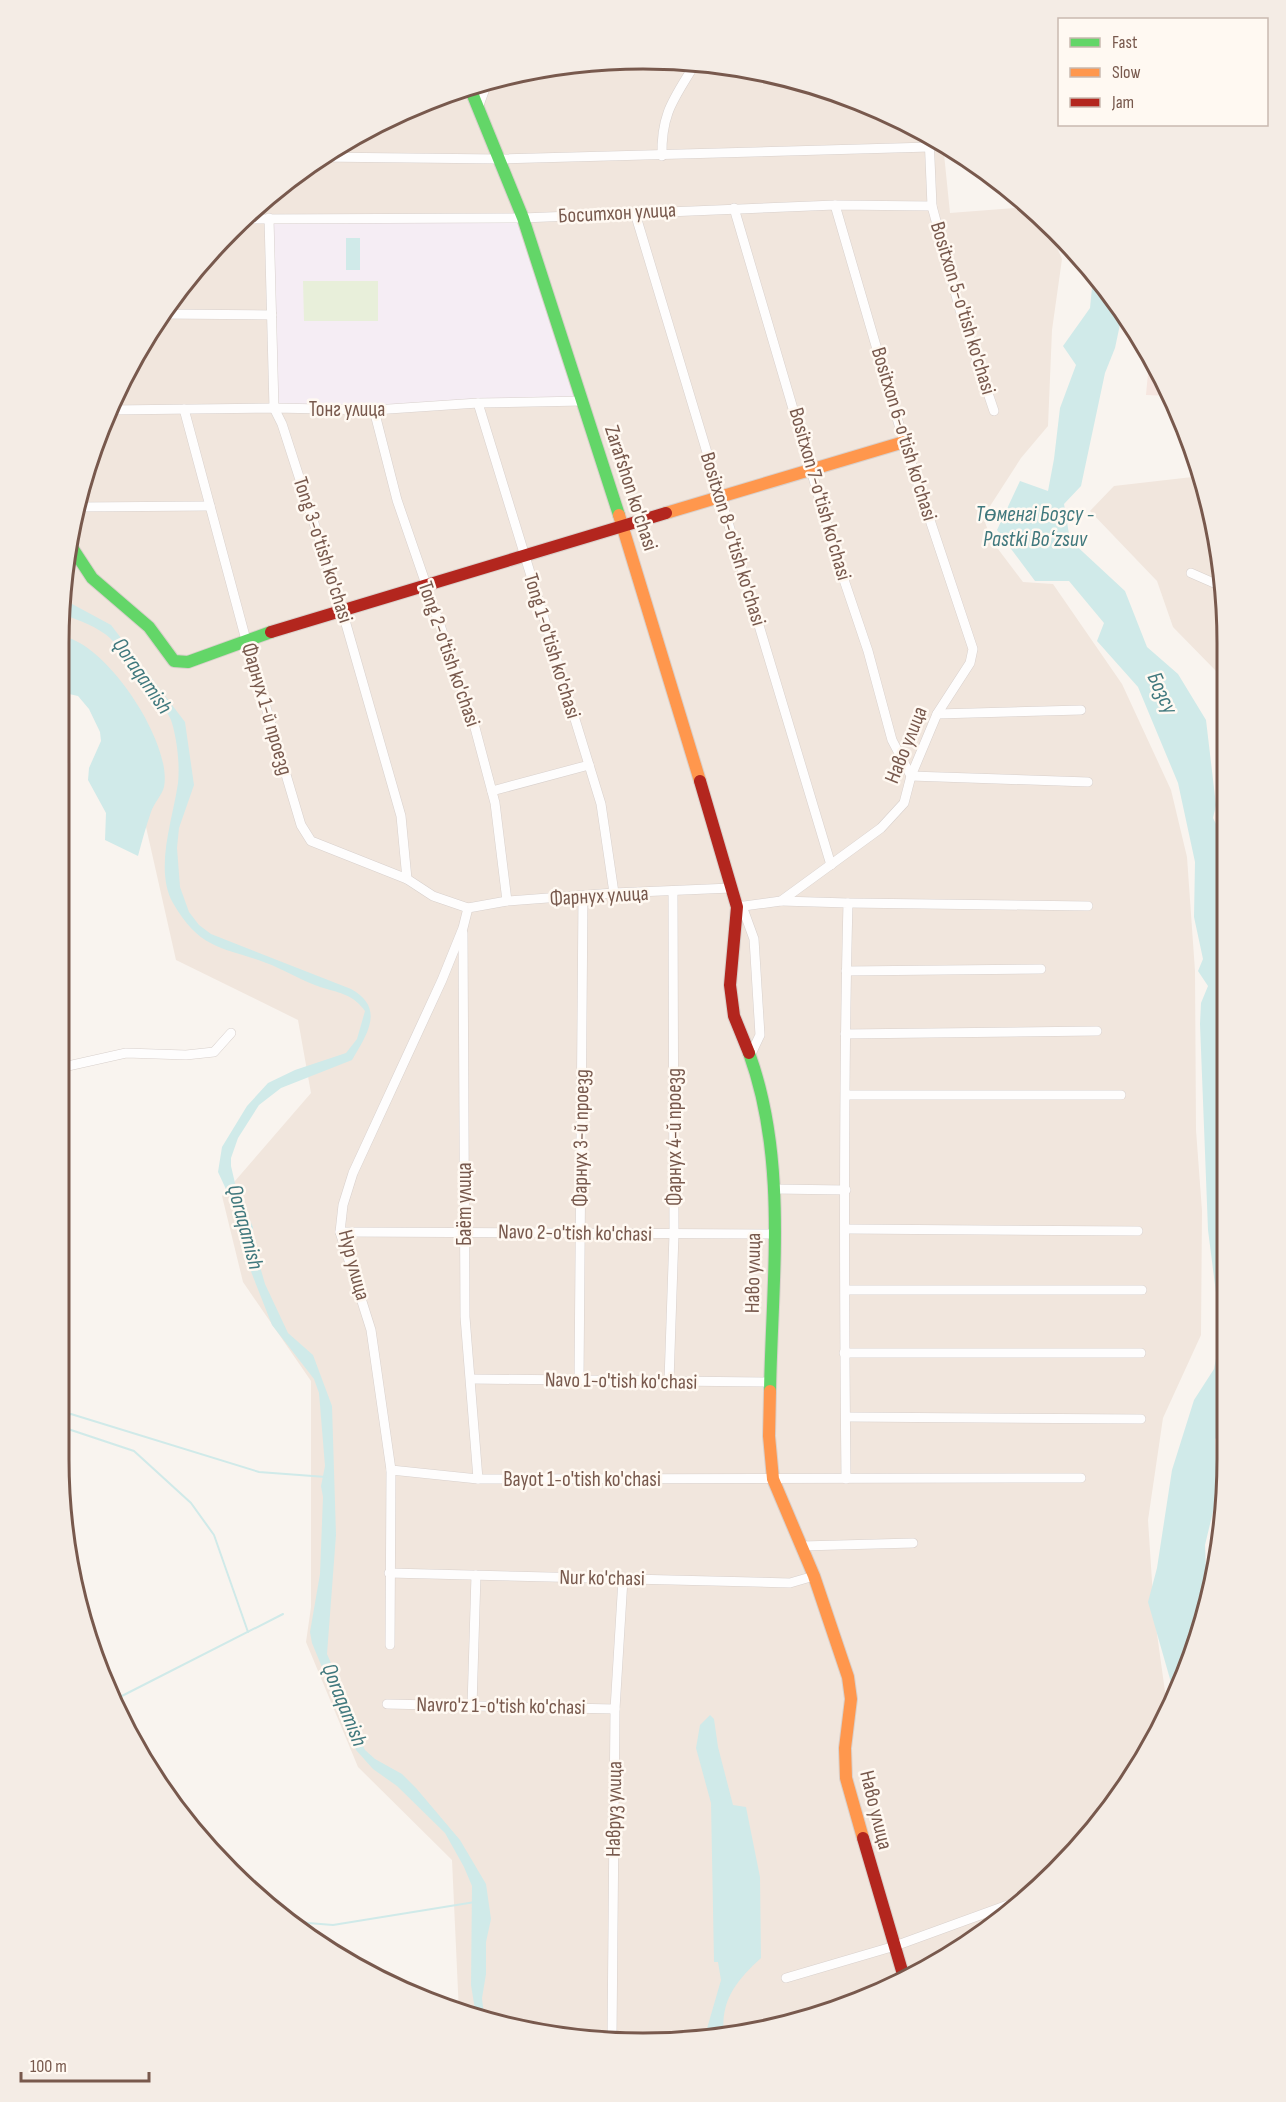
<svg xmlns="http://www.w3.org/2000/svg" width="1286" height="2102" font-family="'Sofia Sans Condensed',sans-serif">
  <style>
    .residential { fill: #f1e6dd }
    .commercial { fill: #f6e6e0 }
    .education { fill: #f5edf4 }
    .green { fill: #e8efda }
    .water { fill: #d0eae9 }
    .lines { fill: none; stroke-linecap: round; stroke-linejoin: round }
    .stream { stroke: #d0eae9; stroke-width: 2 }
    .street-casing { stroke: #d8d0cc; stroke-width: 10 }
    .fast-casing { stroke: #d9d0cb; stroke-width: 14 }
    .slow-casing { stroke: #d9d0cb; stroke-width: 14 }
    .jam-casing { stroke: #d9d0cb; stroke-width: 14 }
    .street { stroke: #fefdfd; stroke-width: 9 }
    .fast { stroke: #63d668; stroke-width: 12 }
    .slow { stroke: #ff974d; stroke-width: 12 }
    .jam { stroke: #b3261e; stroke-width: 12 }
    .labels { text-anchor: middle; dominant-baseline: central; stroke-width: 5; stroke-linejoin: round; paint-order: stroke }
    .street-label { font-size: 21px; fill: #78594d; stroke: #fff9f2 }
    .water-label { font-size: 22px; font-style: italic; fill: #40787d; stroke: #fff9f2 }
    .rim { fill: none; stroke: #78594d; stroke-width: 3 }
  </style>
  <rect width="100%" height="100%" fill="#f9f4ef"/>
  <g class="residential">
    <path d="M643,59L757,70L867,103L943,144L950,213L1029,207L1045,220L1062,259L1052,330L1048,426L1021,458L983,517L992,541L1023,582L1053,584L1122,684L1171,790L1187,857L1195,971L1196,1130L1202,1211L1201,1335L1163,1418L1148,1520L1154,1612L1167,1706L1129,1784L1057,1872L999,1923L902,1983L831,2013L720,2038L643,2043L459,2013L452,1860L358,1767L306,1642L311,1607V1381L243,1282L222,1196L311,1093L298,1020L176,960L121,716L60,641V604L90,455L157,318L230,229L319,157L420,103L529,70Z"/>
    <path d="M1201,476L1223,567V774L1217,672L1173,627L1157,581L1090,511L1114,486Z"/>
  </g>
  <path class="commercial" d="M1150,352L1170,396L1146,395Z"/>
  <path class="education" d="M269,218H523L583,401L374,410L274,408Z"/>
  <path class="green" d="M303,281H378V321H304Z"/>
  <g class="water">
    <rect x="346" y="238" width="14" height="32"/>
    <path d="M1093,277L1122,315L1115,348L1105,373L1081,486L1064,504L1070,540L1125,591L1147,647L1178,674L1206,720L1216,805L1213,818L1224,840V912L1221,921L1224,931L1226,1430L1215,1439L1217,1495L1205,1545L1207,1596L1196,1647L1174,1693L1148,1602L1157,1568L1172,1470L1194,1400L1214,1369L1221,1332L1208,1230L1200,1024L1201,1003L1208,986L1198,971L1203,959L1194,917L1195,862L1178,783L1138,687L1097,641L1104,623L1069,581H1035L997,530L1020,481L1048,491L1054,459L1060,408L1076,365L1063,346L1090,308Z"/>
    <path d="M61,598L111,625L185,722L194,785L179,828L177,848L180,887L189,912L199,925L211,934L351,989C385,1008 368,1033 352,1060L281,1088L259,1105L238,1138L231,1158V1166L238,1196L253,1227V1242L265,1284L288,1333L313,1355L332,1406L336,1535L327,1654L344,1693L353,1725L365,1750L375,1759L402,1774L416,1788L460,1840L486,1884L491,1919L486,1942V1974L482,1998L484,2017L476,2016L471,1985L472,1886L464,1867L445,1833L397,1786L373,1769L356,1750L312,1643L310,1632L320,1574L323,1497L321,1486L325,1466L319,1393L314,1379L272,1325L241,1246L238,1215L218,1172L222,1147L247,1106L268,1083L295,1070L346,1053L357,1039L365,1011C354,996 344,994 327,989C311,985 294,975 278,968C231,946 203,956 173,903C154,869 173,819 178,783C180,764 177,738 171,720C165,704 120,644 105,634C91,624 75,619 60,613Z"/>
    <path d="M60,636C105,640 173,743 164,787C162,795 154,803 151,812C146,826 142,841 138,856L105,840L106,813L88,780L89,768L101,741L100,732L89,709L78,696L69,694L60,697Z"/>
    <path d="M710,1715L714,1719L718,1747L733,1805L746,1807L760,1877L761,1958C735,1982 720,2001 724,2037L708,2039L706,2032L721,1980L718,1962H714L711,1803L696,1748L700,1725Z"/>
  </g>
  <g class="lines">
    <g class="stream">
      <path d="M59,1417L71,1414L259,1472L326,1477"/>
      <path d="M59,1426L134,1451L191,1503L214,1535L248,1632"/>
      <path d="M112,1701L283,1614"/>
      <path d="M279,1914L308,1923L333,1925L475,1902"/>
    </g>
    <g class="street-casing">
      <g id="street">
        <path d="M478,108L487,83"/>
        <path d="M929,136L932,206L960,310L994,411"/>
        <path d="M662,156C661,113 674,99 695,64"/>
        <path d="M318,157L500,159L930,147"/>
        <path d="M734,208L838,562L868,651L892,740L911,776L1088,782"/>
        <path d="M635,213L831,865"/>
        <path d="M269,218L274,408L282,424L342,610L401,816L407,879"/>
        <path d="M243,219L523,218L835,205L932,206"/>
        <path d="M160,314L272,315"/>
        <path d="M478,403L601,804L614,893"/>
        <path d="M184,409L246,640L301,825L311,841L407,879L433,896L468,908L507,901L614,893L731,888"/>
        <path d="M112,410L274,408L374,410L478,403L583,401"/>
        <path d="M374,410L397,500L474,724L495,803L507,901"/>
        <path d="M79,507L210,506"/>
        <path d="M1191,573L1223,587"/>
        <path d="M937,714L1081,710"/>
        <path d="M492,791L589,765"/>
        <path d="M781,901L848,903C843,1095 844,1288 846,1479"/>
        <path d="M848,903L1088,906"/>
        <path d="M742,906L754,939L760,1035L750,1056"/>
        <path d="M737,907L781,901L881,828L904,803L911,776L937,714L970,663L973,649L904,442L835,205"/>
        <path d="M463,933L465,1317L478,1479"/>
        <path d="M846,971L1041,969"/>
        <path d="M845,1034L1097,1031"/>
        <path d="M59,1068L126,1053L186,1055L214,1052L231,1033"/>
        <path d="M846,1095H1121"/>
        <path d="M774,1189L846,1190"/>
        <path d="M846,1229L1138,1231"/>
        <path d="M340,1232L773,1234"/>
        <path d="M846,1290H1142"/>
        <path d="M844,1353H1141"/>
        <path d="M471,1379L770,1382"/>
        <path d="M579,1380L583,896"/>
        <path d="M669,1381L674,1234L673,892"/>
        <path d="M846,1417L1141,1419"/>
        <path d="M391,1470L478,1479L1081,1478"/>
        <path d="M802,1546L913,1543"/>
        <path d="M389,1573L790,1583L814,1576"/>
        <path d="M390,1645L391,1470L371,1330L340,1232L343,1205L353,1173L442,980L463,928L468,908"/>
        <path d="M387,1704L615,1709"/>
        <path d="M472,1706L476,1575"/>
        <path d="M786,1978L895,1946L1027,1898"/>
        <path d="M612,2038L615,1709L623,1579"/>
      </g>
    </g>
    <g class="fast-casing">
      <g id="fast">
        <path d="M470,88L523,218L619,515"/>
        <path d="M71,546L92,578L149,627L174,661L188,662L271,632"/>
        <path d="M749,1053C788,1160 772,1279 770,1391"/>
      </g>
    </g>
    <g class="slow-casing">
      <g id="slow">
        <path d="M666,513L904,442"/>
        <path d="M619,515L700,781"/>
        <path d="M770,1391L769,1436L773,1479L814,1576L848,1677L851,1699L845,1748L846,1778L863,1838"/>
      </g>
    </g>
    <g class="jam-casing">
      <g id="jam">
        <path d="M271,632L666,513"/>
        <path d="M700,781L737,907L730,985L734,1016L749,1053"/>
        <path d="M863,1838L905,1981"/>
      </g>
    </g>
    <use href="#street" class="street"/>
    <use href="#fast" class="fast"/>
    <use href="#slow" class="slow"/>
    <use href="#jam" class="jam"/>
  </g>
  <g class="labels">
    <g class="street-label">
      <text transform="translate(617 213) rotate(-3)">Боситхон улица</text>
      <text transform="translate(963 308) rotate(73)">Bositxon 5-o'tish ko'chasi</text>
      <text x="347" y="409">Тонг улица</text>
      <text transform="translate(904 434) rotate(73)">Bositxon 6-o'tish ko'chasi</text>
      <text transform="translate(631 488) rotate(72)">Zarafshon ko'chasi</text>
      <text transform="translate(820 494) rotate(74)">Bositxon 7-o'tish ko'chasi</text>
      <text transform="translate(733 539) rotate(73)">Bositxon 8-o'tish ko'chasi</text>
      <text transform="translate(323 550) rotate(72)">Tong 3-o'tish ko'chasi</text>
      <text transform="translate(552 646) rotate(73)">Tong 1-o'tish ko'chasi</text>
      <text transform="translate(449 654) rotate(71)">Tong 2-o'tish ko'chasi</text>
      <text transform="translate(267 709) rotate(74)">Фарнух 1-й проезд</text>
      <text transform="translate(906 745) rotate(-68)">Наво улица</text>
      <text transform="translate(599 896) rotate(-3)">Фарнух улица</text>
      <text transform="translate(674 1137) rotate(-90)">Фарнух 4-й проезд</text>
      <text transform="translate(581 1138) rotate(-89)">Фарнух 3-й проезд</text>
      <text transform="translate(464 1204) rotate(-90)">Баёт улица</text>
      <text transform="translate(575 1233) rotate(1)">Navo 2-o'tish ko'chasi</text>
      <text transform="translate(354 1265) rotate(75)">Нур улица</text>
      <text transform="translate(753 1273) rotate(-89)">Наво улица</text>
      <text transform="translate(621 1381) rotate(1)">Navo 1-o'tish ko'chasi</text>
      <text x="582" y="1479">Bayot 1-o'tish ko'chasi</text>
      <text transform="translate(602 1578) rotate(1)">Nur ko'chasi</text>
      <text transform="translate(501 1706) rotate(1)">Navro'z 1-o'tish ko'chasi</text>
      <text transform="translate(614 1809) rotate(-89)">Навруз улица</text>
      <text transform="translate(876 1810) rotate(76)">Наво улица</text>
    </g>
    <g class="water-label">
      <text x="1035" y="514">Төменгі Бозсу -<tspan x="1035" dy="25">Pastki Boʻzsuv</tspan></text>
      <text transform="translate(142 676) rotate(55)">Qoraqamish</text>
      <text transform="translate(1162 693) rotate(65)">Бозсу</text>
      <text transform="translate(245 1227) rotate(75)">Qoraqamish</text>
      <text transform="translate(344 1705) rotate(68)">Qoraqamish</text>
    </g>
  </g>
  <path d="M0 0H1286V2102H0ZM643 69H643A574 574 0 0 1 1217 643V1459A574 574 0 0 1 643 2033H643A574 574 0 0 1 69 1459V643A574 574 0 0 1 643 69Z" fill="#f4ece5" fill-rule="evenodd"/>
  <path class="rim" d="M643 69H643A574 574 0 0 1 1217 643V1459A574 574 0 0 1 643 2033H643A574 574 0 0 1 69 1459V643A574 574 0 0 1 643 69Z"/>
  <rect x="1058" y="18" width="210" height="108" fill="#fff9f2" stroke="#c9b9b0" stroke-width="1.5"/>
  <rect x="1070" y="38" width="30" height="9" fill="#63d668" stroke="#c9b9b0" stroke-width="1.5"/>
  <text x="1112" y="48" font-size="18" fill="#78594d">Fast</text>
  <rect x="1070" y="68" width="30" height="9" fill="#ff974d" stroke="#c9b9b0" stroke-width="1.5"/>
  <text x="1112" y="78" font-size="18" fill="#78594d">Slow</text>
  <rect x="1070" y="98" width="30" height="9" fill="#b3261e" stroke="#c9b9b0" stroke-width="1.5"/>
  <text x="1112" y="108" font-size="18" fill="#78594d">Jam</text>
  <path d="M21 2072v9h128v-9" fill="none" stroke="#78594d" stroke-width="3"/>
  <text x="30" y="2072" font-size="18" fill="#78594d" stroke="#fff9f2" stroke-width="4.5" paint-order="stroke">100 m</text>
</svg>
